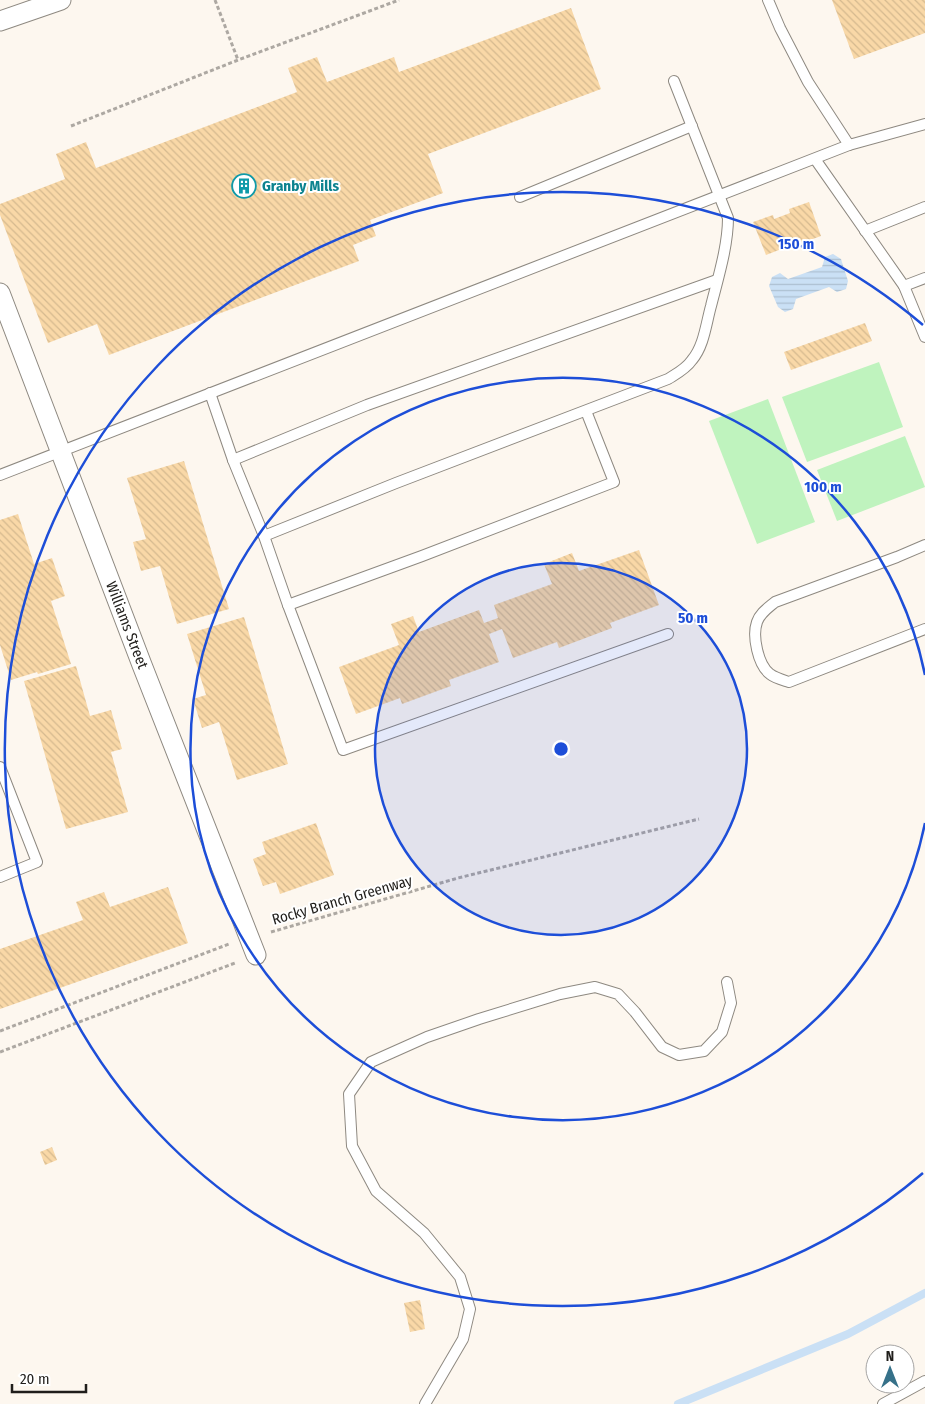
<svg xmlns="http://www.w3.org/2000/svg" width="925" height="1404" font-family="'Fira Sans Condensed',sans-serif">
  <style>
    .green { fill: #bff3be }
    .water { fill: url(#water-rules) }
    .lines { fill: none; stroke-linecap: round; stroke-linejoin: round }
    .stream { stroke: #cae0f5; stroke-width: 8 }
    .building { fill: url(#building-back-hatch) }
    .lane-casing { stroke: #8e8981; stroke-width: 12 }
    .street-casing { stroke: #8e8981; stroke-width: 21 }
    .path { stroke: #ada8a2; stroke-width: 3; stroke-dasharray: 4 2.5; stroke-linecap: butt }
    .lane { stroke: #fff; stroke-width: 10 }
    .street { stroke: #fff; stroke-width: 19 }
    .ring { fill: none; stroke: #1d4ed8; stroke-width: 2.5 }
    .labels { text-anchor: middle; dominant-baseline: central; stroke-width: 4; stroke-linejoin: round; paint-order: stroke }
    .culture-label { font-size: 15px; font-weight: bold; fill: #0d838f; stroke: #fff; text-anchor: start }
    .street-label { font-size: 15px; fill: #201e1b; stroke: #fff }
    .centre { fill: #1d4ed8; stroke: #fff; stroke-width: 2.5 }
    .ring-label { font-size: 15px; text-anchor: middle; font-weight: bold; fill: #1d4ed8; stroke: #fff; stroke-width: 4; stroke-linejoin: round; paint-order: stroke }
  </style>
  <defs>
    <pattern id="water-rules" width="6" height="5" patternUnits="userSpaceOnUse" patternTransform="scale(1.25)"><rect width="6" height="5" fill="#cae0f5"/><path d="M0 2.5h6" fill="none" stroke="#adc0d1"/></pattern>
    <pattern id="building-back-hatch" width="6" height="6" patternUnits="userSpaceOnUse" patternTransform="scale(1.25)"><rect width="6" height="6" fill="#f9d8a7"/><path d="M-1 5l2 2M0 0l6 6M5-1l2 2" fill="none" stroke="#d5b98f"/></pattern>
  </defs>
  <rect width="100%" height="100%" fill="#fdf7ef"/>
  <g class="green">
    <path d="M879,362L903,427L807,462L782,397Z"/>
    <path d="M768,399L815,522L757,544L709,421Z"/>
    <path d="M905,436L925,487L837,521L817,470Z"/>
  </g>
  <path class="water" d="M833,254L841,259L848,281L846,289L837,292L829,287L796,299L793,309L785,312L778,307L769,286L772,277L780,273L788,279L822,267L825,257Z"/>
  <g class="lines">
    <path class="stream" d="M678,1404L848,1334L925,1293"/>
  </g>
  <g class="building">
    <path d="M832,0H925V33L854,59Z"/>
    <path d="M571,8L601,89L428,154L443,193L370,220L376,236L353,245L359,261L109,355L97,324L48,343L0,215V204L65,179L56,154L86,142L96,168L297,92L288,68L317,57L327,82L394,57L399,72Z"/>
    <path d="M809,202L821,236L802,243L800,238L783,245L784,248L766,255L753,222L773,215L774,219L790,213L789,209Z"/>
    <path d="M865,323L872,341L791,370L784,352Z"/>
    <path d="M184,461L229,609L177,624L160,566L141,571L133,542L146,539L127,478Z"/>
    <path d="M18,514L34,564L52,558L65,596L51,601L71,664L38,674L37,672L11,680L0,645V520Z"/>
    <path d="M639,550L659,605L610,623L612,628L559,648L557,642L513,658L502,629L489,634L499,662L449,680L451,686L402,704L400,698L356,714L339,667L399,645L391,624L413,616L419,632L479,610L484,623L498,618L494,605L552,584L544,564L572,553L579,571Z"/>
    <path d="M244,617L288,764L237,780L219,722L202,728L193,699L206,695L187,634Z"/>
    <path d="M76,666L90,716L111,710L122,749L111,752L128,812L66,829L24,681Z"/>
    <path d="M316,823L334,875L280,894L276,882L263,886L253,859L266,854L262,842Z"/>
    <path d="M168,887L188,943L0,1009V949L83,920L76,902L104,892L110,907Z"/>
    <path d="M52,1147L57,1160L45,1165L40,1152Z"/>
    <path d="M420,1300L425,1329L410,1332L404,1303Z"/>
  </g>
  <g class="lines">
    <g class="lane-casing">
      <g id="lane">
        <path d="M768,0L780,28L808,82L849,145L925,124"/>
        <path d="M815,159L904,286L925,337"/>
        <path d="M520,197L692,126"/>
        <path d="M865,231L925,207"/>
        <path d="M904,286L925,278"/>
        <path d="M210,393L233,460L264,536L288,605L343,750L668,634"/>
        <path d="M233,460L367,405L717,280"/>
        <path d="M0,475L849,145"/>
        <path d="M264,536L396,483L668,379C676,374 686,369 692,360C704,346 706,324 711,306C718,278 728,246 728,218L674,81"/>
        <path d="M925,545L897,557L775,602C768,608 760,613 757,622C752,636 758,665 770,674C775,678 783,680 789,682L925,629"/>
        <path d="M288,605L422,556L614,482L586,411"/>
        <path d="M0,767L37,862L0,877"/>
        <path d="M425,1404L463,1339L470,1309L460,1277L424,1233L376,1191L352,1146L349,1094L371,1062L427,1037L479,1019L560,994L595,987L618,994L635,1012L662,1047L679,1055L704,1051L722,1032L731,1003L727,982"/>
        <path d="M883,1404L925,1381"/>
      </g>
    </g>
    <g class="street-casing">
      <g id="street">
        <path d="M0,21L61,0"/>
        <path d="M0,293L142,665L256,955"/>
      </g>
    </g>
    <g class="path">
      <path d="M215,0L238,60"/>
      <path d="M71,126L238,60L399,0"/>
      <path d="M271,932L458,878L699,819"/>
      <path d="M0,1031L229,944"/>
      <path d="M0,1052L235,963"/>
    </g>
    <use href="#lane" class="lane"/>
    <use href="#street" class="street"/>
  </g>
  <circle cx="561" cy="749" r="186" fill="#1d4ed8" fill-opacity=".12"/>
  <g class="ring">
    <circle cx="561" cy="749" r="186"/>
    <path d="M925 823A371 371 0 1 1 925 675"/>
    <path d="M923 1173A557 557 0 1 1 923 325"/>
  </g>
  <defs>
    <g id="building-ring" transform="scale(1.25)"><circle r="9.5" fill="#fff" stroke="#0f9aa8" stroke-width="1.5"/><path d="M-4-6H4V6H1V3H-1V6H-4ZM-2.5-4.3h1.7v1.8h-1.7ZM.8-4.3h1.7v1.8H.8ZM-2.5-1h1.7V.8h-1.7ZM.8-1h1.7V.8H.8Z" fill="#0f9aa8"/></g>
  </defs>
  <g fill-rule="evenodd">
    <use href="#building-ring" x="244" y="186"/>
  </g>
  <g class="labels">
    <g class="culture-label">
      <text x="262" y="186">Granby Mills</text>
    </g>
    <g class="street-label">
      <text transform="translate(127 625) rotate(69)">Williams Street</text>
      <text transform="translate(342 900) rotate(-16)">Rocky Branch Greenway</text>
    </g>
  </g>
  <circle cx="561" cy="749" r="8" class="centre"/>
  <g class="ring-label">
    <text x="796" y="249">150 m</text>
    <text x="823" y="492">100 m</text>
    <text x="693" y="623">50 m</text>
  </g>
  <g transform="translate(890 1369)"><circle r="24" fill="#ffffff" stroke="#a6a5a4"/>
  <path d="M0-4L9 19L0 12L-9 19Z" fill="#367189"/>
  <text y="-8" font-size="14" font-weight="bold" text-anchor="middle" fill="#201e1b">N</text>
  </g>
  <path d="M12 1384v8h74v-8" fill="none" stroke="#201e1b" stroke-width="2.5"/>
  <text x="20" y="1384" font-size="15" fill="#201e1b" stroke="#ffffff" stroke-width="4" paint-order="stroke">20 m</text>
</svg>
